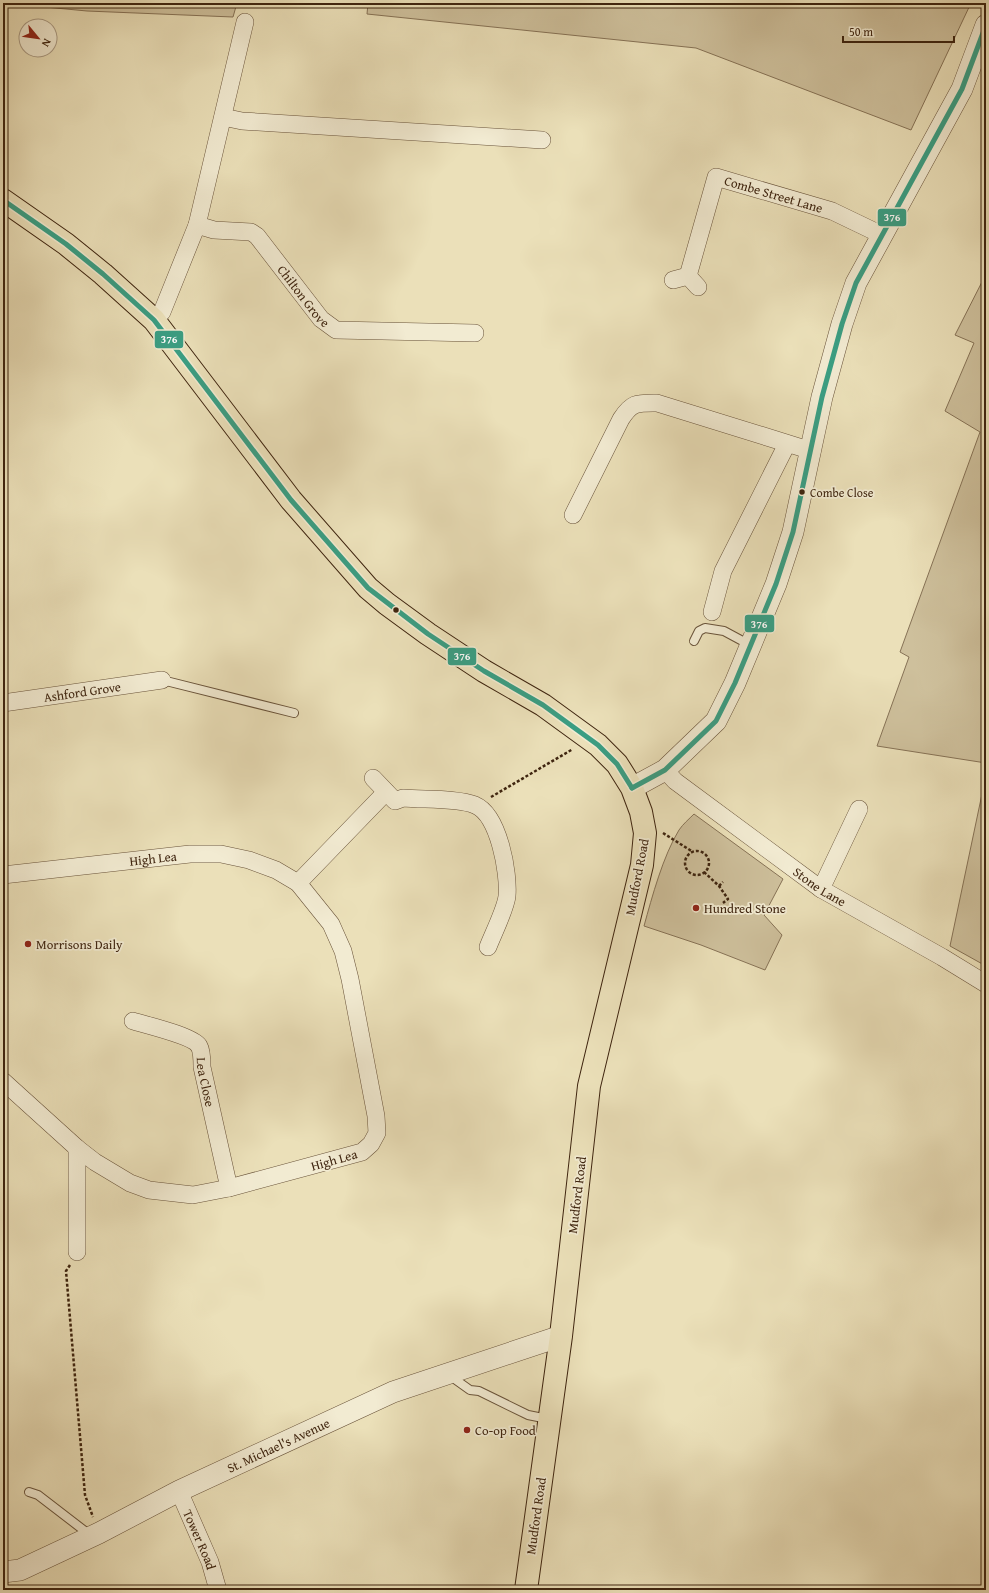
<svg xmlns="http://www.w3.org/2000/svg" width="989" height="1593" font-family="'Gentium Book Plus',serif">
  <style>
    .green { fill: #cec09c; stroke: #867256 }
    .lines { fill: none; stroke-linecap: round; stroke-linejoin: round }
    .service-casing { stroke: #69533a; stroke-width: 10 }
    .minor-casing { stroke: #69533a; stroke-width: 18 }
    .tertiary-casing { stroke: #69533a; stroke-width: 22 }
    .primary-casing { stroke: #3e240f; stroke-width: 24 }
    .path { stroke: #3e240f; stroke-width: 2.5; stroke-dasharray: 3 2; stroke-linecap: butt }
    .service { stroke: #f2ebd2; stroke-width: 8 }
    .minor { stroke: #f2ebd2; stroke-width: 17 }
    .tertiary { stroke: #f2ebd2; stroke-width: 21 }
    .primary { stroke: #ebe0b9; stroke-width: 22 }
    .bus-1-casing { stroke: #f2ebd2; stroke-width: 8 }
    .bus-1 { stroke: #3a9e83; stroke-width: 5 }
    .bus-dot { fill: #3e240f; stroke: #f2ebd2; stroke-width: 1.5 }
    .poi-dot { fill: #8f2418; stroke: #f2ebd2; stroke-width: 1.5 }
    .labels { text-anchor: middle; dominant-baseline: central; stroke-width: 3.5; stroke-linejoin: round; paint-order: stroke }
    .bus-label { font-size: 12px; fill: #3e240f; stroke: #f2ebd2; text-anchor: start }
    .street-label { font-size: 13px; fill: #3e240f; stroke: #f2ebd2 }
    .poi-label { font-size: 13px; fill: #3e240f; stroke: #f2ebd2; text-anchor: start }
    .line-badge { stroke: #f2ebd2; stroke-width: 1.5 }
    .badge-label { font-size: 11px; text-anchor: middle; font-weight: bold; fill: #fff }
  </style>
  <rect width="100%" height="100%" fill="#ebe0b9"/>
  <filter id="stains"><feTurbulence type="fractalNoise" baseFrequency=".005" numOctaves="4"/><feColorMatrix values="0 0 0 0 .2 0 0 0 0 .09 0 0 0 0 .02 0 0 0 .5 -.17"/></filter>
  <radialGradient id="worn" r=".72"><stop offset=".6" stop-color="#630" stop-opacity="0"/><stop offset="1" stop-color="#630" stop-opacity=".3"/></radialGradient>
  <g class="green">
    <path d="M3,3H237L233,17L87,11Z"/>
    <path d="M368,3H971L911,130L696,48L367,14Z"/>
    <path d="M986,274V763L877,746L909,657L900,652L980,432L945,411L974,343L955,335Z"/>
    <path d="M986,775V966L950,946Z"/>
    <path d="M694,814L783,879L764,915L782,935L765,970L701,945L644,926C652,897 663,856 679,830C683,824 689,819 694,814Z"/>
  </g>
  <g class="lines">
    <g class="service-casing">
      <g id="service">
        <path d="M694,641L699,631L705,628L724,631L750,645"/>
        <path d="M162,680L294,713"/>
        <path d="M449,1375L470,1390L479,1391L528,1415L548,1419"/>
        <path d="M29,1492L38,1495L90,1535"/>
      </g>
    </g>
    <g class="minor-casing">
      <g id="minor">
        <path d="M223,117L242,121L542,140"/>
        <path id="s1" d="M197,225L214,230L251,232L257,236L321,319L336,330L475,333"/>
        <path id="s2" d="M688,276L716,177L832,211L882,235"/>
        <path d="M673,280L688,276L698,287"/>
        <path d="M154,320L162,312L197,225L245,22"/>
        <path d="M573,515L621,419C632,402 637,403 657,403L812,451"/>
        <path d="M712,612L723,571L787,444"/>
        <path id="s3" d="M3,703L162,680"/>
        <path id="s4" d="M665,770L675,781L821,889L942,957L986,984"/>
        <path d="M373,778L395,801L403,798C423,800 457,798 475,805C499,815 509,873 507,896C506,908 493,934 488,947"/>
        <path id="s5" d="M3,875L190,854H221L249,860L276,870L298,883L331,924L343,951L350,979L376,1116L377,1133L371,1144L362,1152L229,1188L193,1195L149,1190L130,1183L95,1162L77,1148L3,1081"/>
        <path d="M298,883L386,792"/>
        <path d="M821,889L859,809"/>
        <path id="s6" d="M133,1021C146,1025 193,1036 199,1046C202,1051 202,1061 202,1067L229,1188"/>
        <path d="M77,1252V1148"/>
        <path id="s7" d="M179,1491L210,1562L218,1590"/>
      </g>
    </g>
    <g class="tertiary-casing">
      <g id="tertiary">
        <path d="M632,788L665,770L716,721L735,683L776,584L793,532L822,397L842,324L856,283L962,89L986,25"/>
        <path id="s8" d="M3,1572L20,1570L99,1533L179,1491L393,1392L561,1336"/>
      </g>
    </g>
    <g class="primary-casing">
      <path id="primary" d="M3,200L66,244L103,274L154,320L291,500L368,588L387,604L428,634L484,671L543,705L598,745L617,764L632,788L641,812L645,833L642,865L589,1086L561,1336L526,1590"/>
    </g>
    <g class="path">
      <path d="M491,797L573,749"/>
      <path d="M663,833L693,852"/>
      <circle cx="697" cy="863" r="12"/>
      <path d="M704,872L719,886L728,899L723,903"/>
      <path d="M719,886L723,882"/>
      <path d="M70,1265L66,1271L85,1495L93,1517"/>
    </g>
    <use href="#service" class="service"/>
    <use href="#minor" class="minor"/>
    <use href="#tertiary" class="tertiary"/>
    <use href="#primary" class="primary"/>
    <g class="bus-1-casing">
      <g id="bus-1">
        <path d="M3,200L66,244L103,274L154,320L291,500L368,588L428,634L484,671L543,705L598,745L617,764L632,788"/>
        <path d="M632,788L665,770L716,721L735,683L776,584L793,532L822,397L842,324L856,283L962,89L986,25"/>
      </g>
    </g>
    <use href="#bus-1" class="bus-1"/>
  </g>
  <g class="bus-dot">
    <circle cx="802" cy="492" r="3.5"/>
    <circle cx="396" cy="610" r="3.5"/>
  </g>
  <g class="poi-dot">
    <circle cx="696" cy="908" r="4"/>
    <circle cx="28" cy="944" r="4"/>
    <circle cx="467" cy="1430" r="4"/>
  </g>
  <g class="labels">
    <g class="bus-label">
      <text x="810" y="492">Combe Close</text>
    </g>
    <g class="street-label">
      <text stroke="none"><textPath href="#s2" startOffset="163">Combe Street Lane</textPath></text>
      <text stroke="none"><textPath href="#s1" startOffset="138">Chilton Grove</textPath></text>
      <text stroke="none"><textPath href="#s3" startOffset="80">Ashford Grove</textPath></text>
      <text stroke="none"><textPath href="#s5" startOffset="151">High Lea</textPath></text>
      <text transform="translate(637 877) rotate(-79)">Mudford Road</text>
      <text stroke="none"><textPath href="#s4" startOffset="194">Stone Lane</textPath></text>
      <text stroke="none"><textPath href="#s6" startOffset="108">Lea Close</textPath></text>
      <text transform="translate(334 1160) rotate(-16)">High Lea</text>
      <text transform="translate(577 1195) rotate(-83)">Mudford Road</text>
      <text stroke="none"><textPath href="#s8" startOffset="304">St. Michael's Avenue</textPath></text>
      <text transform="translate(536 1516) rotate(-82)">Mudford Road</text>
      <text stroke="none"><textPath href="#s7" startOffset="53">Tower Road</textPath></text>
    </g>
    <g class="poi-label">
      <text x="704" y="908">Hundred Stone</text>
      <text x="36" y="944">Morrisons Daily</text>
      <text x="475" y="1430">Co-op Food</text>
    </g>
  </g>
  <g class="line-badge">
    <rect x="877" y="208" width="30" height="19" rx="4" fill="#3a9e83"/>
    <rect x="154" y="330" width="30" height="19" rx="4" fill="#3a9e83"/>
    <rect x="744" y="614" width="31" height="19" rx="4" fill="#3a9e83"/>
    <rect x="447" y="647" width="30" height="19" rx="4" fill="#3a9e83"/>
  </g>
  <g class="badge-label">
    <text x="892" y="221">376</text>
    <text x="169" y="343">376</text>
    <text x="759" y="628">376</text>
    <text x="462" y="660">376</text>
  </g>
  <rect width="989" height="1593" fill="none" stroke="#ebe0b9" stroke-width="16"/>
  <rect x="4" y="4" width="981" height="1585" fill="none" stroke="#3e240f" stroke-width="2"/>
  <rect x="8" y="8" width="973" height="1577" fill="none" stroke="#3e240f"/>
  <g transform="translate(38 38) rotate(119)"><circle r="19" fill="#f2ebd2" stroke="#aa9b84"/>
  <path d="M0-3L7 15L0 10L-7 15Z" fill="#8f2418"/>
  <text y="-6" font-size="11" font-weight="bold" text-anchor="middle" fill="#3e240f">N</text>
  </g>
  <path d="M843 36v6h111v-6" fill="none" stroke="#3e240f" stroke-width="2"/>
  <text x="849" y="36" font-size="12" fill="#3e240f" stroke="#f2ebd2" stroke-width="3" paint-order="stroke">50 m</text>
  <rect width="100%" height="100%" filter="url(#stains)"/>
  <rect width="100%" height="100%" fill="url(#worn)"/>
</svg>
